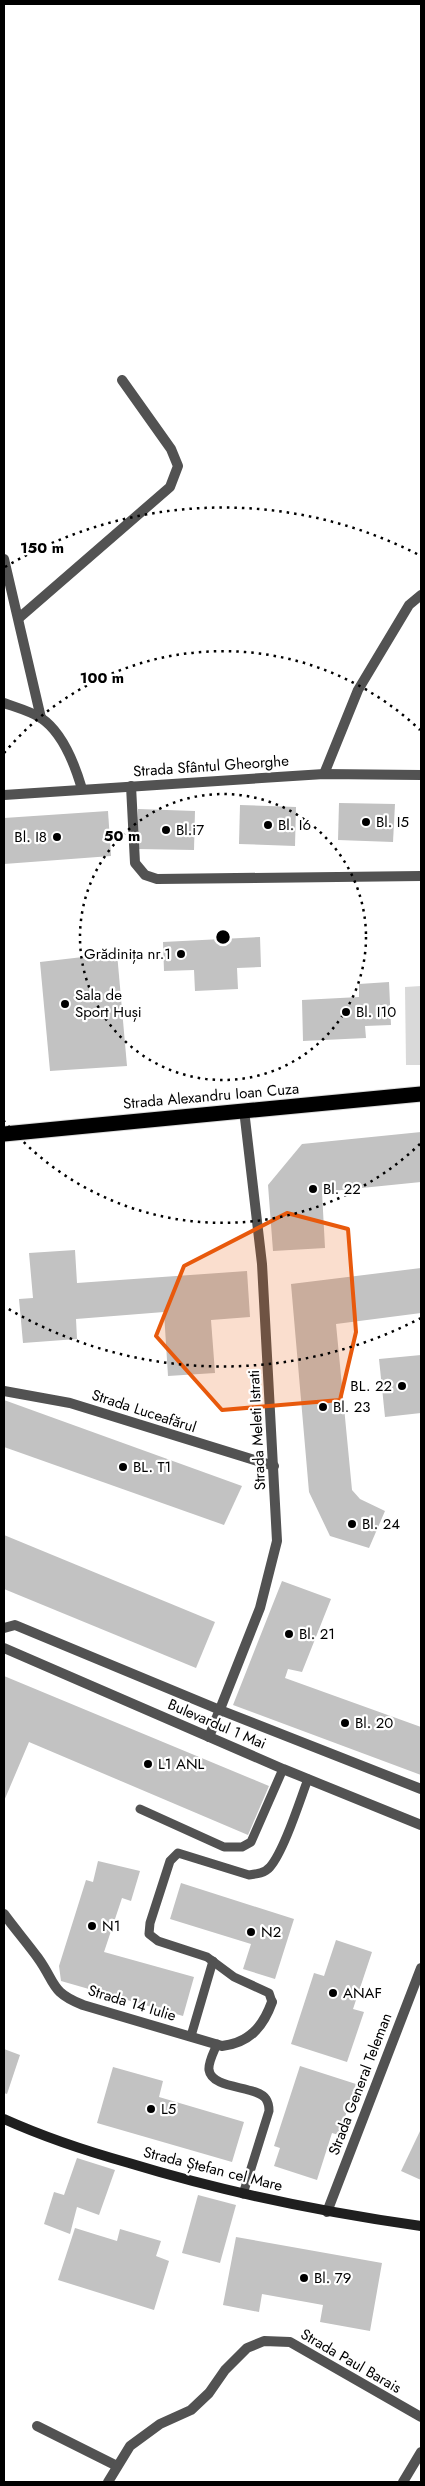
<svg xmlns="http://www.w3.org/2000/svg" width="425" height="2486" font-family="Jost,sans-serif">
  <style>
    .green { fill: #d9d9d9 }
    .building { fill: #c2c2c2 }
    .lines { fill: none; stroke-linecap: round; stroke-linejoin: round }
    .highway-casing { stroke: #dbdbdb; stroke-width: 17 }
    .lane { stroke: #525252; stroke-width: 9 }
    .street { stroke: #525252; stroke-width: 10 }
    .secondary { stroke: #1f1f1f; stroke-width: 10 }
    .highway { stroke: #000; stroke-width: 15 }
    .marked { fill: #e8590c; fill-opacity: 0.2; stroke: #e8590c; stroke-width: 4; stroke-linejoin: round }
    .ring { fill: none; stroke: #000; stroke-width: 2.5; stroke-dasharray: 2.5 5 }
    .poi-dot { fill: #000; stroke: #fff; stroke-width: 2 }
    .labels { text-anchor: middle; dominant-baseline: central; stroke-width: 4.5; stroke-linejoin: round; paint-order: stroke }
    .street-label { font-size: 15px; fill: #000; stroke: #fff }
    .poi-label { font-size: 15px; fill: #000; stroke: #fff; text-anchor: start }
    .centre { fill: #000; stroke: #fff; stroke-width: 2.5 }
    .ring-label { font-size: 15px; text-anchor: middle; font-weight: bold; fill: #000; stroke: #fff; stroke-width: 4.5; stroke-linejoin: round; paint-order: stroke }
  </style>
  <rect width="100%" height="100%" fill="#fff"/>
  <path class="green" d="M421,986V1065H406L405,987Z"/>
  <g class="building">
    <path d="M339,803L395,804L393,842L338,840Z"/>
    <path d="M240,805L296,807L295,846L239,844Z"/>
    <path d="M138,809L195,811L194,850L137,849Z"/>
    <path d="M108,811L111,856L4,864V818Z"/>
    <path d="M260,937L261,967L237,968L238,989L195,991L194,970L164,971L163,942Z"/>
    <path d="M117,953L127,1066L50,1071L40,962Z"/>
    <path d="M389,982L391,1025L365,1026L366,1038L303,1041L302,1000L359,997V984Z"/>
    <path d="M421,1132V1182L322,1192L325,1248L273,1251L268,1185L302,1144Z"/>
    <path d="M75,1250L77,1283L247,1271L250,1317L211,1320L215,1373L168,1376L164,1312L76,1319L77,1339L23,1343L19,1299L33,1298L29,1253Z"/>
    <path d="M421,1268V1313L336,1324L352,1490L360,1499L385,1511L369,1548L330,1536L309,1492L291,1284Z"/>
    <path d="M421,1355V1413L385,1417L379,1359Z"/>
    <path d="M4,1400L242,1486L224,1525L4,1447Z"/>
    <path d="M4,1535L215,1622L196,1668L4,1589Z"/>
    <path d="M282,1581L331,1599L302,1672L288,1669L285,1678L421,1727V1775L233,1705Z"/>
    <path d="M4,1676L269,1786L248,1835L29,1742L4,1801Z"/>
    <path d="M98,1861L140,1871L131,1901L122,1898L104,1952L194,1977L183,2016L61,1981L59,1966L86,1880L93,1882Z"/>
    <path d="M181,1883L294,1919L275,1979L243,1969L251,1944L170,1919Z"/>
    <path d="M336,1940L372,1952L353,2009L364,2012L347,2062L291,2044L314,1973L324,1976Z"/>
    <path d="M4,2049L20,2055L7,2094L4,2093Z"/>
    <path d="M300,2066L356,2084L339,2135L332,2133L317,2180L274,2166L280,2148L274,2146Z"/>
    <path d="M113,2067L163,2081L159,2097L244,2122L232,2162L97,2123Z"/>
    <path d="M421,2129V2180L401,2171Z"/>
    <path d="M77,2158L115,2170L99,2215L77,2207L70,2234L44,2224L54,2192L64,2195Z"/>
    <path d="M198,2195L236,2205L220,2263L182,2253Z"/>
    <path d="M75,2228L117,2241L120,2229L161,2241L156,2256L169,2261L154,2310L58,2280Z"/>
    <path d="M236,2237L382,2263L370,2331L320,2322L323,2305L262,2294L259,2312L223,2305Z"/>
  </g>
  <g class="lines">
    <g class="highway-casing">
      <path id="highway" d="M4,1134L421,1094"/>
    </g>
    <g class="lane">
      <path d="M140,1809L224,1847H242L251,1842L283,1769"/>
      <path d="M272,2002L269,1993L234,1977L207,1957L158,1941L149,1934L150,1923L170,1861L178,1853L249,1875C257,1874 265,1873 270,1867C284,1851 300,1800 308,1779"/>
      <path d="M191,2036L213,1961"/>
      <path d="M217,2044C214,2052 208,2062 209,2070C212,2090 257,2085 266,2099C268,2102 269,2108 269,2111L243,2194"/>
    </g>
    <g class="street">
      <path d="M4,559L41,718"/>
      <path d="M19,618L170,487L178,466L171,449L122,380"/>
      <path d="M4,703C15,707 30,711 41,718C62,732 75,765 82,789"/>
      <path d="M324,774L358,690L409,605L421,595"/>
      <path d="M131,786L135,863L145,875L157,879L421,876"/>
      <path d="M4,795L324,774L421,775"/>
      <path d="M4,1391L70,1403L274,1466"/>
      <path d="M4,1628L15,1625L220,1710L421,1789"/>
      <path d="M4,1648L283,1769L421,1825"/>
      <path d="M209,1737L260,1608L277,1541L262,1264L244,1110"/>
      <path d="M4,1914C15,1929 27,1943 38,1958C56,1983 50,1992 83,2005L222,2046C249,2043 263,2027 272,2002"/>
      <path d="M327,2212L421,1968"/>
      <path d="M37,2426L117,2466"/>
      <path d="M108,2482L130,2446L160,2424L191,2410L209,2393L225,2370L247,2348L264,2341L290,2342L421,2417"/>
      <path d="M403,2482L421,2452"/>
    </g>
    <path class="secondary" d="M4,2119C44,2137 86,2151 129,2163C224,2192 322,2212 421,2226"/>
    <use href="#highway" class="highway"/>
  </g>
  <path class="marked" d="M287,1213L348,1229L356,1332L340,1400L222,1410L156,1336L184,1266Z"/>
  <g class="ring">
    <circle cx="223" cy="937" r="143"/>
    <path d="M420 1144A286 286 0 0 1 4 1121M4 753A286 286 0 0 1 420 730"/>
    <path d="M421 1318A429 429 0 0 1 5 1307M5 567A429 429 0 0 1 421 556"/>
  </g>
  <g class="poi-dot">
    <circle cx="366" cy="822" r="5"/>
    <circle cx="268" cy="825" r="5"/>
    <circle cx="166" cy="830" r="5"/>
    <circle cx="57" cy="837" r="5"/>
    <circle cx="181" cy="954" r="5"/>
    <circle cx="65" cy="1004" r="5"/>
    <circle cx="346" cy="1012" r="5"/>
    <circle cx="313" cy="1189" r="5"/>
    <circle cx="402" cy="1386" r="5"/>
    <circle cx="323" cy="1407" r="5"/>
    <circle cx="123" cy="1467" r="5"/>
    <circle cx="352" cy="1524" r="5"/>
    <circle cx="289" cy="1634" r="5"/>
    <circle cx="345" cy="1723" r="5"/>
    <circle cx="148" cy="1764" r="5"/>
    <circle cx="92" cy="1926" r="5"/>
    <circle cx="251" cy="1932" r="5"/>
    <circle cx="333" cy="1993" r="5"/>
    <circle cx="151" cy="2109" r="5"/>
    <circle cx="304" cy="2278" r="5"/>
  </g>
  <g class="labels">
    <g class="street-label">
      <text transform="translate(211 766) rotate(-4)">Strada Sfântul Gheorghe</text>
      <text transform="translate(211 1096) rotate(-5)">Strada Alexandru Ioan Cuza</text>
      <text transform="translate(144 1411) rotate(18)">Strada Luceafărul</text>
      <text transform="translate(257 1430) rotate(-93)">Strada Meleti Istrati</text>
      <text transform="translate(217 1724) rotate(23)">Bulevardul 1 Mai</text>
      <text transform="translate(132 2003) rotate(17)">Strada 14 Iulie</text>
      <text transform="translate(360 2084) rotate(-69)">Strada General Teleman</text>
      <text transform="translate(213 2169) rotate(14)">Strada Ștefan cel Mare</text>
      <text transform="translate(351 2361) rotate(30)">Strada Paul Barais</text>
    </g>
    <g class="poi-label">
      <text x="376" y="822">Bl. I5</text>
      <text x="278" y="825">Bl. I6</text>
      <text x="176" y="830">Bl.i7</text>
      <text x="47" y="837" text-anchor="end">Bl. I8</text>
      <text x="171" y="954" text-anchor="end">Grădinița nr.1</text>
      <text x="75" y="995">Sala de<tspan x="75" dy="17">Sport Huși</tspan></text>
      <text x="356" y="1012">Bl. I10</text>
      <text x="323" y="1189">Bl. 22</text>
      <text x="392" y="1386" text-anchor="end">BL. 22</text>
      <text x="333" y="1407">Bl. 23</text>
      <text x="133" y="1467">BL. T1</text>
      <text x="362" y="1524">Bl. 24</text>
      <text x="299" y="1634">Bl. 21</text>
      <text x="355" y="1723">Bl. 20</text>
      <text x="158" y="1764">L1 ANL</text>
      <text x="102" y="1926">N1</text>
      <text x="261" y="1932">N2</text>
      <text x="343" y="1993">ANAF</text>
      <text x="161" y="2109">L5</text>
      <text x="314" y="2278">Bl. 79</text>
    </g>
  </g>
  <circle cx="223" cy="937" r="8" class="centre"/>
  <g class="ring-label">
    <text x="42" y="553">150 m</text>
    <text x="102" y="683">100 m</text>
    <text x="122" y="841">50 m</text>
  </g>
  <rect width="425" height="2486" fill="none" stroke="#000000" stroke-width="10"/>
</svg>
